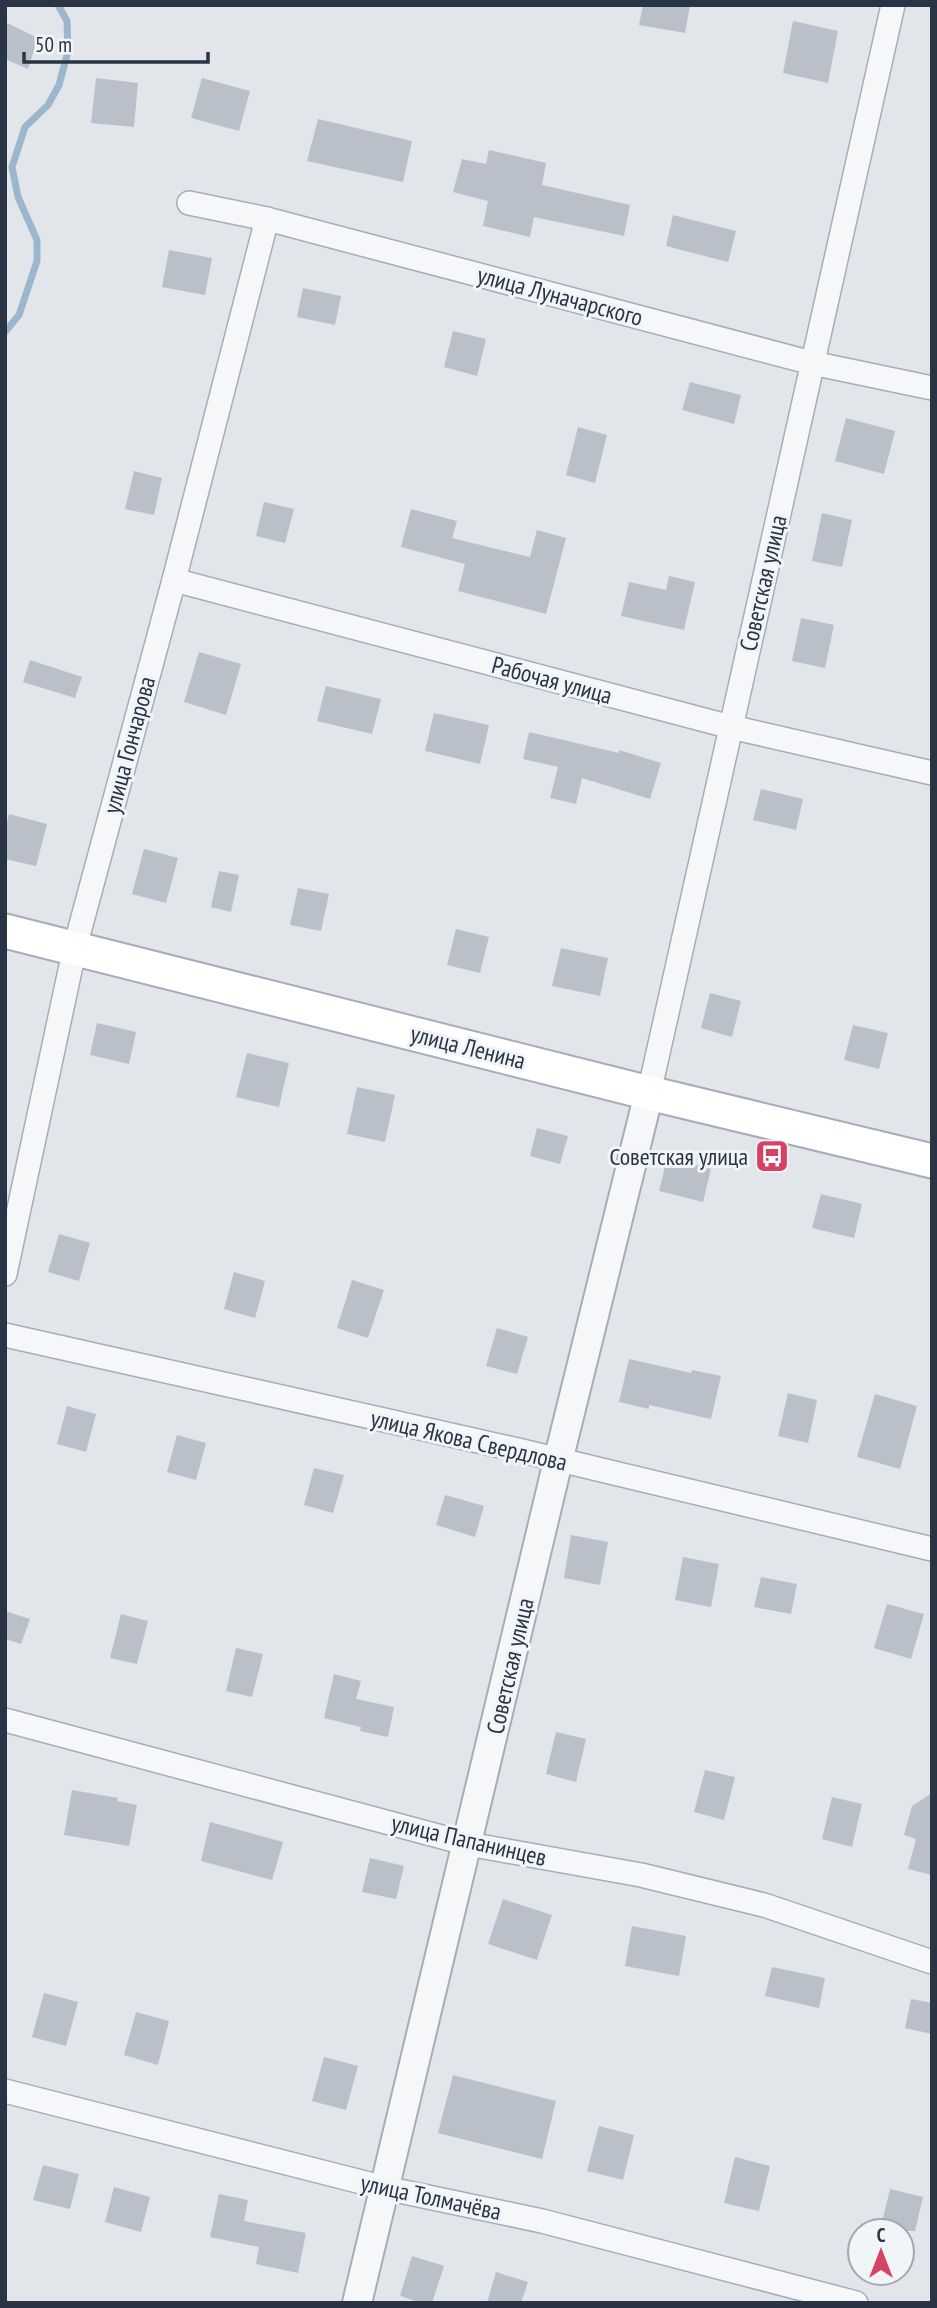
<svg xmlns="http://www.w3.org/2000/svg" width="937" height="2308" font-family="'PT Sans Narrow',sans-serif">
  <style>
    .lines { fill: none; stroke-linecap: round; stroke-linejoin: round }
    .stream { stroke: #9cb7cd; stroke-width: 7 }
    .building { fill: #b9c0c9 }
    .minor-casing { stroke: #a7adb6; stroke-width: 26 }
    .tertiary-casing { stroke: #a7adb6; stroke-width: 32 }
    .secondary-casing { stroke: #a7adb6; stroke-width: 37 }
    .minor { stroke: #f5f7f9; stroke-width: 23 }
    .tertiary { stroke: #f5f7f9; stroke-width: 28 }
    .secondary { stroke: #fff; stroke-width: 33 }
    .labels { text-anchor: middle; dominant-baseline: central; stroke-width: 6; stroke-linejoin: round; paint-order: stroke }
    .street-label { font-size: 24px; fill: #293544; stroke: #f2f5f8 }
    .poi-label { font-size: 24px; fill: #293544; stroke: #f2f5f8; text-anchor: end }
  </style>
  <rect width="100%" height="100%" fill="#e2e6eb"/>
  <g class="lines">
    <path class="stream" d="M5,332L19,315L37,261V240L18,197L12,167L25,127L48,105L59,85L68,51L67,21L58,5"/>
  </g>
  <g class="building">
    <path d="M643,5H690L685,33L639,25Z"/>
    <path d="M793,21L838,31L828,83L783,73Z"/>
    <path d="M5,22L38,38L28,69L5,59Z"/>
    <path d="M96,78L138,83L134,127L91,123Z"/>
    <path d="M202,78L250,91L239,131L191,118Z"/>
    <path d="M318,119L412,141L403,182L307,161Z"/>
    <path d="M489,150L546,163L542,185L630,205L624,236L534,217L530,237L483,226L488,201L453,192L462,159L486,164Z"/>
    <path d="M673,215L736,231L728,262L666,246Z"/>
    <path d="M169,250L212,258L205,295L162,287Z"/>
    <path d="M303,288L341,296L335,325L297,317Z"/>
    <path d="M453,331L486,339L477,376L444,367Z"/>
    <path d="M690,382L741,395L734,424L682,410Z"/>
    <path d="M846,418L895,431L884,474L835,461Z"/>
    <path d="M578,427L607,435L595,483L566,475Z"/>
    <path d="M134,471L162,478L154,515L125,509Z"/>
    <path d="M264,502L294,509L285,543L256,536Z"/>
    <path d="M411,509L457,521L452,538L530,557L537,530L566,538L546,614L458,591L465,564L401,547Z"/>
    <path d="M822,513L852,520L842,567L812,561Z"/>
    <path d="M669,576L695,582L684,630L621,616L629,582L666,590Z"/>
    <path d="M801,618L834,625L825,668L792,661Z"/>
    <path d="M199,652L241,664L226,715L184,702Z"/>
    <path d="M30,660L82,677L75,698L23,682Z"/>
    <path d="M326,686L381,699L372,734L317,721Z"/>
    <path d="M434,713L489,725L480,764L425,751Z"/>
    <path d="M529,732L619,753V750L661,763L650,799L582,778L576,804L550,798L558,767L523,759Z"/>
    <path d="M761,789L803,799L796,830L753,820Z"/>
    <path d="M9,814L47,824L36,866L5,859V830Z"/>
    <path d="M144,849L178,858L166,903L132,894Z"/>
    <path d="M219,871L239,875L231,912L211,907Z"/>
    <path d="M298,888L329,894L321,931L290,925Z"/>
    <path d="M456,929L489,937L480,973L447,965Z"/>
    <path d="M561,948L608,958L600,996L552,986Z"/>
    <path d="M710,993L741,1001L732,1037L701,1028Z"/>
    <path d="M97,1023L136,1032L129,1064L90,1055Z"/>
    <path d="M853,1025L888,1033L879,1069L844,1060Z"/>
    <path d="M247,1053L289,1063L279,1107L236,1097Z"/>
    <path d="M357,1087L395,1095L385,1142L347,1134Z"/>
    <path d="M537,1128L568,1136L560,1164L530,1156Z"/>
    <path d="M667,1158L711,1169L703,1202L659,1191Z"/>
    <path d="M821,1194L862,1204L854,1238L812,1228Z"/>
    <path d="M59,1234L90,1243L79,1281L48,1272Z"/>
    <path d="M234,1272L265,1281L255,1318L224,1309Z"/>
    <path d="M352,1280L384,1290L368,1338L337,1328Z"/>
    <path d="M497,1328L528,1337L517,1374L486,1366Z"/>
    <path d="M629,1359L691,1373L692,1370L721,1376L711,1419L649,1405V1409L619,1402Z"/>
    <path d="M788,1393L817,1400L808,1443L778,1436Z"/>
    <path d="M875,1394L917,1406L900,1469L857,1457Z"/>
    <path d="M67,1406L96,1414L86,1452L57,1444Z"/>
    <path d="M177,1435L206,1443L196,1480L167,1472Z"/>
    <path d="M314,1468L344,1475L333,1513L304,1505Z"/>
    <path d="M445,1495L484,1506L475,1537L436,1525Z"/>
    <path d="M571,1535L608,1542L600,1585L564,1578Z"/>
    <path d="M683,1557L719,1564L711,1607L675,1600Z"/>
    <path d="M761,1577L797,1584L791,1614L754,1607Z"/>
    <path d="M887,1604L924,1614L911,1659L874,1648Z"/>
    <path d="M5,1611L30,1619L21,1644L5,1639Z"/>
    <path d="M121,1614L148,1621L137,1664L110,1658Z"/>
    <path d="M236,1648L263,1654L252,1697L226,1691Z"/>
    <path d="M334,1674L361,1681L356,1699L394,1707L388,1737L360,1731L361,1727L324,1718Z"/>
    <path d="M556,1732L586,1739L576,1782L546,1774Z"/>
    <path d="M705,1770L735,1777L724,1820L694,1812Z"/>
    <path d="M72,1790L118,1798L117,1801L137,1805L129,1846L64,1835Z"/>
    <path d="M932,1793V1875L908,1869L916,1839L904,1835L912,1806Z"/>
    <path d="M832,1797L862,1804L852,1847L822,1839Z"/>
    <path d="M210,1822L283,1842L272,1880L201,1861Z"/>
    <path d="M370,1858L404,1866L396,1899L362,1892Z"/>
    <path d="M503,1899L552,1915L537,1960L488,1944Z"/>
    <path d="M632,1926L686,1936L679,1976L625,1966Z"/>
    <path d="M772,1967L825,1978L819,2008L765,1996Z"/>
    <path d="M44,1993L78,2002L66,2046L32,2037Z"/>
    <path d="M911,1999L932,2003V2034L905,2028Z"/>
    <path d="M136,2012L169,2021L158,2065L124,2055Z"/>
    <path d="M324,2057L358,2066L346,2110L312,2101Z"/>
    <path d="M453,2075L556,2101L542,2159L438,2133Z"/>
    <path d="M599,2126L634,2135L623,2180L587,2171Z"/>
    <path d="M735,2157L770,2166L759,2211L724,2203Z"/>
    <path d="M43,2165L79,2174L70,2209L33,2200Z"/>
    <path d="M114,2187L150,2197L141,2232L105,2222Z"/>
    <path d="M890,2189L923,2197L915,2231H880Z"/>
    <path d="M219,2194L248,2200L244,2221L306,2233L298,2273L256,2264L259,2247L210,2237Z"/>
    <path d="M412,2256L444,2266L432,2303H422L400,2296Z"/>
    <path d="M496,2272L528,2282L521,2303H487Z"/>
  </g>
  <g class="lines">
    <g class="minor-casing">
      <g id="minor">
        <path d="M189,203L267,219L812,363L932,388"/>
        <path d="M174,580L731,727L932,773"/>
        <path d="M649,1093L893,5"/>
        <path d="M5,1274L75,947L174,580L267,219"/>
        <path d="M5,1335L518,1450L932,1549"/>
        <path d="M5,1720L468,1844L641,1875L764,1905L932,1962"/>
        <path d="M5,2091L385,2188L542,2221L856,2303"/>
      </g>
    </g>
    <g class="tertiary-casing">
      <path id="tertiary" d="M357,2303L558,1461L649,1093"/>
    </g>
    <g class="secondary-casing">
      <path id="secondary" d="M5,931L649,1093L932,1161"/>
    </g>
    <use href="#minor" class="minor"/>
    <use href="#tertiary" class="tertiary"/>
    <use href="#secondary" class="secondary"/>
  </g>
  <defs>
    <g id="bus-square" transform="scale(1.75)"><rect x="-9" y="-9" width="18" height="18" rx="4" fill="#d54263" stroke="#f2f5f8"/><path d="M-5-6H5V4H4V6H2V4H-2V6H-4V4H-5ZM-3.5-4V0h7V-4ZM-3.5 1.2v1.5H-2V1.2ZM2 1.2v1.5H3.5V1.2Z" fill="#fff"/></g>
  </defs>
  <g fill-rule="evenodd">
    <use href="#bus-square" x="772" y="1156"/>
  </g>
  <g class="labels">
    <g class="street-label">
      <text transform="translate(560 296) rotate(15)">улица Луначарского</text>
      <text transform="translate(763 583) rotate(-77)">Советская улица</text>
      <text transform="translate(552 680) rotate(15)">Рабочая улица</text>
      <text transform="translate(129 745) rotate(-75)">улица Гончарова</text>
      <text transform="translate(468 1047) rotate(14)">улица Ленина</text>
      <text transform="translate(469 1440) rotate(13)">улица Якова Свердлова</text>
      <text transform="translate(510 1666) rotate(-77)">Советская улица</text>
      <text transform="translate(469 1840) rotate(13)">улица Папанинцев</text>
      <text transform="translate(431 2197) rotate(12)">улица Толмачёва</text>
    </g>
    <g class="poi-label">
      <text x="748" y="1156">Советская улица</text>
    </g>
  </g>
  <rect width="937" height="2308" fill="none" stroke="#293544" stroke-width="14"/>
  <g transform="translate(881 2252)"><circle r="33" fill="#f2f5f8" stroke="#a2a8b0" stroke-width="2"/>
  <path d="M0-5L12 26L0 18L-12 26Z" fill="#d54263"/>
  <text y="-10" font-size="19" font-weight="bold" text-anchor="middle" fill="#293544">С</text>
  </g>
  <path d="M24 52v10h184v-10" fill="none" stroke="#293544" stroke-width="3.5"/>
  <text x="35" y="52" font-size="21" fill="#293544" stroke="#f2f5f8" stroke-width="5" paint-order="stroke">50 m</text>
</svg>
